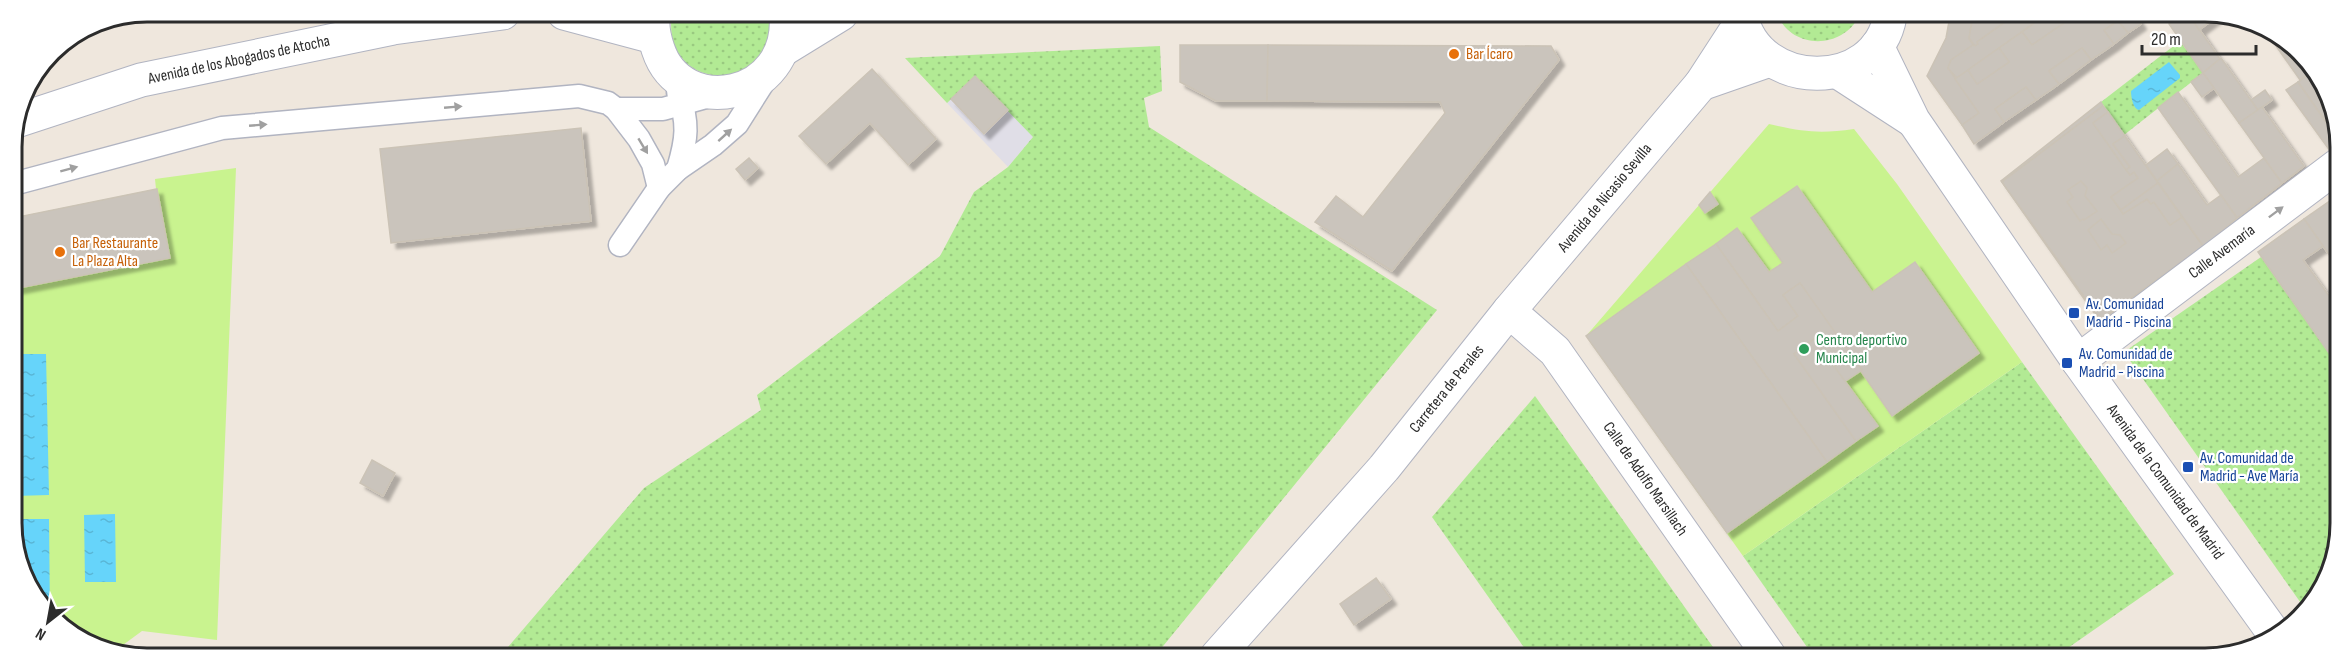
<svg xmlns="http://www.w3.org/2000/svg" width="2352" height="670" font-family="'Sofia Sans Condensed',sans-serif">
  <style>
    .industrial { fill: #e0dee7 }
    .green { fill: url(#green-dots) }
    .pitch { fill: #c9f38f }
    .water { fill: url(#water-ripples) }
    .building { fill: #cac4bc; stroke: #cbc3b6; stroke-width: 1.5; filter: url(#shadow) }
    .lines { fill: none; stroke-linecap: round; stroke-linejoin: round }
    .service-casing { stroke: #b1b4c1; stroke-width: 25 }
    .minor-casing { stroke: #b1b4c1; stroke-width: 35 }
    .secondary-casing { stroke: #b1b4c1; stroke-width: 35 }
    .service { stroke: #fff; stroke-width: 22 }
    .minor { stroke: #fff; stroke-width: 33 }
    .secondary { stroke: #fff; stroke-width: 33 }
    .oneway { fill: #a0a0a0 }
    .food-dot { fill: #e8710a; stroke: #fff; stroke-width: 2 }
    .transit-dot { fill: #1a4fb4; stroke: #fff; stroke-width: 2 }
    .leisure-dot { fill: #2e9e5b; stroke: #fff; stroke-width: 2 }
    .labels { text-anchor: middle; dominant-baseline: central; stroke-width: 4.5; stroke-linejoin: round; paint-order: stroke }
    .food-label { font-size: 16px; fill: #c56008; stroke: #fff; text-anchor: start }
    .street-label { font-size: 16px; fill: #2c2c2c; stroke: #fff }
    .transit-label { font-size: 16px; fill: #164399; stroke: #fff; text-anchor: start }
    .leisure-label { font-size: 16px; fill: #27864d; stroke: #fff; text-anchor: start }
    .rim { fill: none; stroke: #2c2c2c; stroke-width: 3 }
  </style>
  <defs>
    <pattern id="green-dots" width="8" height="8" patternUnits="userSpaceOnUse" patternTransform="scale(1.5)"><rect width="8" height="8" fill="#b2ea94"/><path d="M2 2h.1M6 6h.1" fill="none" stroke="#99c980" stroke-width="1.8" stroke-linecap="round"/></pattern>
    <pattern id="water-ripples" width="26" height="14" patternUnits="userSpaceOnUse" patternTransform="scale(1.5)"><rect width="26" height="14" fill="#66d4fa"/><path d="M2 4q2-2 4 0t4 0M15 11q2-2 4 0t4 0" fill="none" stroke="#59b6d6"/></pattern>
    <filter id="shadow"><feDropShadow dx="5.5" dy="5.5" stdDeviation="1.5" flood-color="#0004"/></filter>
  </defs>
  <rect width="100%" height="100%" fill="#efe7dd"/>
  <path class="industrial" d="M975,76L1034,136L1008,167L947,103Z"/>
  <g class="green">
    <path d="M672,13H769C782,96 659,97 672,13Z"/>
    <path d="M1778,16H1859C1843,49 1793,50 1778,16Z"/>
    <path d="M2180,41L2203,73L2124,135L2101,102Z"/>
    <path d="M1160,46L1162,91L1144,98L1149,127L1437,310L1155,656L502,654L644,488L761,410L757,395L940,256L974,192L1008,167L1033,137L975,77L947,103L905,58Z"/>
    <path d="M2261,257L2336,363L2335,557L2303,606L2124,352Z"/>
    <path d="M2022,362L2174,574L2055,657H1814L1743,556Z"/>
    <path d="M1535,396L1720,657L1530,656L1432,517Z"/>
  </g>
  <g class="pitch">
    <path d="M1769,124C1803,132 1820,134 1854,129L1897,184L2022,362L1743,556L1586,336Z"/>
    <path d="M236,168L217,640L142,631L112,653L46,612L15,549L13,218L156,189L155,179Z"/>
  </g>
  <g class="water">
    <path d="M2169,62L2180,75V78L2139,110C2133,109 2131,97 2131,91Z"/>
    <path d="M13,354H46L49,495L14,496Z"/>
    <path d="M115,514L116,582H85L84,515Z"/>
    <path d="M14,519H49L50,615L46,612L15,549Z"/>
  </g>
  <g class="building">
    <path d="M1950,16H1973L1969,38L1973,45L1951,60L1948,68L1979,113L1962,125L1927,76L1946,38Z"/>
    <path d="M1973,16H2003L2006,21L1977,42L1978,44L1975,46L1969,38Z"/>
    <path d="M2014,16H2044L1957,78L1948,68L1951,60L1973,45L1975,46L1978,44L1977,42Z"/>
    <path d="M2044,16H2059L2064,23L2032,45L2022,32Z"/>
    <path d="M2059,16H2136L2141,24L2128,33L2118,21L2104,30L2114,44L2091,60L2082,48L2049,71L2059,84L2036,100L2026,87L1995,109L2004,122L1974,144L1962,125L1979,113L1955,79L1968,70L1977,84L2009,62L1999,48L2022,32L2032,45L2064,23Z"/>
    <path d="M2179,16H2190L2220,59L2203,73L2169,24Z"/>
    <path d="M2190,16H2218L2199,30Z"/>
    <path d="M2118,21L2128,33L2114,44L2104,30Z"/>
    <path d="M2267,33L2306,58L2313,71L2300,80Z"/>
    <path d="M1180,45H1268L1267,101H1216L1180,82Z"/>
    <path d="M1268,45L1551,46L1559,60L1392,271L1315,222L1336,196L1363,217L1445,113L1440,102L1267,101Z"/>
    <path d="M1999,48L2009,62L1977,84L1968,70Z"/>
    <path d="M2082,48L2091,60L2059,84L2049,71Z"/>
    <path d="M2221,58L2258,110L2239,123L2203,73Z"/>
    <path d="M872,69L936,139L908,165L870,123L826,164L799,136Z"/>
    <path d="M2313,71L2337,121V138L2298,82Z"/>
    <path d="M2203,73L2214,88L2202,97L2191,82Z"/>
    <path d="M975,76L1008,110L984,134L951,99Z"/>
    <path d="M2298,82L2337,138L2328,148L2286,90Z"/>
    <path d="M2026,87L2036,100L2004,122L1995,109Z"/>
    <path d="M2265,90L2272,100L2258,110L2251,100Z"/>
    <path d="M2178,92L2238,177L2264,158L2282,183L2237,218L2158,108Z"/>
    <path d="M2101,102L2103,106L2002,182L2101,320L2204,247L2101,323L2001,181Z"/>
    <path d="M2103,106L2108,112L2093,123L2130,175L2134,172L2138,178L2111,197L2123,214L2142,200L2143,202L2147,199L2151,204L2154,202L2170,225L2182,217L2203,246L2101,320L2002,182Z"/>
    <path d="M2262,107L2304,166L2282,183L2239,123Z"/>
    <path d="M2108,112L2125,136L2113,144L2130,167L2126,170L2093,123Z"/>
    <path d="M581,128L591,221L391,243L380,149Z"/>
    <path d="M2125,136L2158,183L2121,210L2111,197L2138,178L2134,172L2130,175L2126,170L2130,167L2113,144Z"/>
    <path d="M2167,149L2178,164L2157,181L2146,165Z"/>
    <path d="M749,158L758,168L745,180L736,169Z"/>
    <path d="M2178,164L2207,205L2221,195L2237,218L2204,247L2157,181Z"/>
    <path d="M2081,181L2087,188L2085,196L2097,211L2084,220L2083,219L2080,221L2067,202L2073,197L2068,190Z"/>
    <path d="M2158,183L2182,217L2170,225L2154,202L2151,204L2147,199L2123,214L2121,210Z"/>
    <path d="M1797,186L1872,292L1915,262L1979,353L1892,416L1800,283L1783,295L1798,316L1778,331L1716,244L1737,228L1769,272L1783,263L1751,218Z"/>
    <path d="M157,189L170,258L13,289V218Z"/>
    <path d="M1710,192L1718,204L1705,213L1699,205Z"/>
    <path d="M2337,196V266L2304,219Z"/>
    <path d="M2101,219L2112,234L2120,235L2126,243L2112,253L2107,245L2101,250L2088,230Z"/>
    <path d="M2304,219L2323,246L2303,260L2337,307L2336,363L2258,252Z"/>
    <path d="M1716,244L1778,331L1798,316L1783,295L1800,283L1862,370L1844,382L1814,339L1794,354L1856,441L1827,462L1686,264Z"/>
    <path d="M1686,264L1827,462L1727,533L1586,336Z"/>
    <path d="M1814,339L1878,426L1856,441L1794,354Z"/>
    <path d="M372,460L395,473L383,496L360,483Z"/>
    <path d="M1376,578L1391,599L1354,625L1340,604Z"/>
  </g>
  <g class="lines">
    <g class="service-casing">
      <g id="service">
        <path d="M678,92C689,123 687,139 678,169"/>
        <path d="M616,109H663L717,94"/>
        <path d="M13,184L222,128L579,96L608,103L616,109L639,139L653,164L659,188"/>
        <path d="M620,245L659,188L678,169L713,145L737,124L768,75"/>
      </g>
    </g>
    <g class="minor-casing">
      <g id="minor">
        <path d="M1877,46L1913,120L2078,361L2275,635"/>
        <path d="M1838,72L1912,120"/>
        <path d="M1509,311L1555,351L1770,657"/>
        <path d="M2078,361L2337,166"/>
      </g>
    </g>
    <g class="secondary-casing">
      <g id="secondary">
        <path d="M564,13L654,37"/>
        <path d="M654,13C651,25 654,37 658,49C681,120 794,101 786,13"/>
        <path d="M1741,15C1757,92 1877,93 1890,16"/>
        <path d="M784,49L841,14"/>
        <path d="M1701,84L1770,60"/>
        <path d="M16,121L141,80L393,28L503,13"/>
        <path d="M1217,656L1384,468L1509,311L1701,84L1742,21"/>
      </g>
    </g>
    <use href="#service" class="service"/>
    <use href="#minor" class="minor"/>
    <use href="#secondary" class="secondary"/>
  </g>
  <defs><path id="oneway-solid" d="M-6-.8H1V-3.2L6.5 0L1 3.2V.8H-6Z" transform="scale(1.5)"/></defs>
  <g class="oneway">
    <use href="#oneway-solid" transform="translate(453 107) rotate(-5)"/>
    <use href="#oneway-solid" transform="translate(258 125) rotate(-5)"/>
    <use href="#oneway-solid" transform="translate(725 135) rotate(-42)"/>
    <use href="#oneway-solid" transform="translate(643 146) rotate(59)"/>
    <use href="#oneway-solid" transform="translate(69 169) rotate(-15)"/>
    <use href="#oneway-solid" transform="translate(2276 212) rotate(-37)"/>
  </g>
  <g class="food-dot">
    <circle cx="1454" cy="54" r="6"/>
    <circle cx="60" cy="252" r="6"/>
  </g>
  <g class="transit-dot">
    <rect x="2068" y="307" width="12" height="12" rx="3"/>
    <rect x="2061" y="357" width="12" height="12" rx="3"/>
    <rect x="2182" y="461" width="12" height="12" rx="3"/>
  </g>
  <circle class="leisure-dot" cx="1804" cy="349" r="6"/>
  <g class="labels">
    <g class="food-label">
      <text x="1466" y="54">Bar Ícaro</text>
      <text x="72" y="243">Bar Restaurante<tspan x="72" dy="18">La Plaza Alta</tspan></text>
    </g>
    <g class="street-label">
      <text transform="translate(239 60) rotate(-12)">Avenida de los Abogados de Atocha</text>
      <text transform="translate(1605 198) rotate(-50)">Avenida de Nicasio Sevilla</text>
      <text transform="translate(2222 252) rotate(-37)">Calle Avemaría</text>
      <text transform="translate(1447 389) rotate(-51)">Carretera de Perales</text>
      <text transform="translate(1645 479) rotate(55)">Calle de Adolfo Marsillach</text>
      <text transform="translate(2165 482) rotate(54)">Avenida de la Comunidad de Madrid</text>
    </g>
    <g class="transit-label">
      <text x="2086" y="304">Av. Comunidad<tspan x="2086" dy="18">Madrid - Piscina</tspan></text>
      <text x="2079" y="354">Av. Comunidad de<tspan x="2079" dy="18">Madrid - Piscina</tspan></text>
      <text x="2200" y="458">Av. Comunidad de<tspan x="2200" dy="18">Madrid - Ave María</tspan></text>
    </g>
    <g class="leisure-label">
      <text x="1816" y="340">Centro deportivo<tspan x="1816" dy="18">Municipal</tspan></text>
    </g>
  </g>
  <path d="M0 0H2352V670H0ZM147 22H2205A125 125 0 0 1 2330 147V523A125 125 0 0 1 2205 648H147A125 125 0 0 1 22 523V147A125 125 0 0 1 147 22Z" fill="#fff" fill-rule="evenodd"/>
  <path class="rim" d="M147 22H2205A125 125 0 0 1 2330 147V523A125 125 0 0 1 2205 648H147A125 125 0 0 1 22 523V147A125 125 0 0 1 147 22Z"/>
  <g transform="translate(48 622) rotate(211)" stroke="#ffffff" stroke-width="4.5" paint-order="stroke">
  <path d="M0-4.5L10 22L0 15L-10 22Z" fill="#2c2c2c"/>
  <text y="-9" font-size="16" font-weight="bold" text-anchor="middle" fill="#2c2c2c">N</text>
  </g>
  <path d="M2142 45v9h114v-9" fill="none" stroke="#2c2c2c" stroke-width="3"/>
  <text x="2151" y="45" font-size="18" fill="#2c2c2c" stroke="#ffffff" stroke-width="4.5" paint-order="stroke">20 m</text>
</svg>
